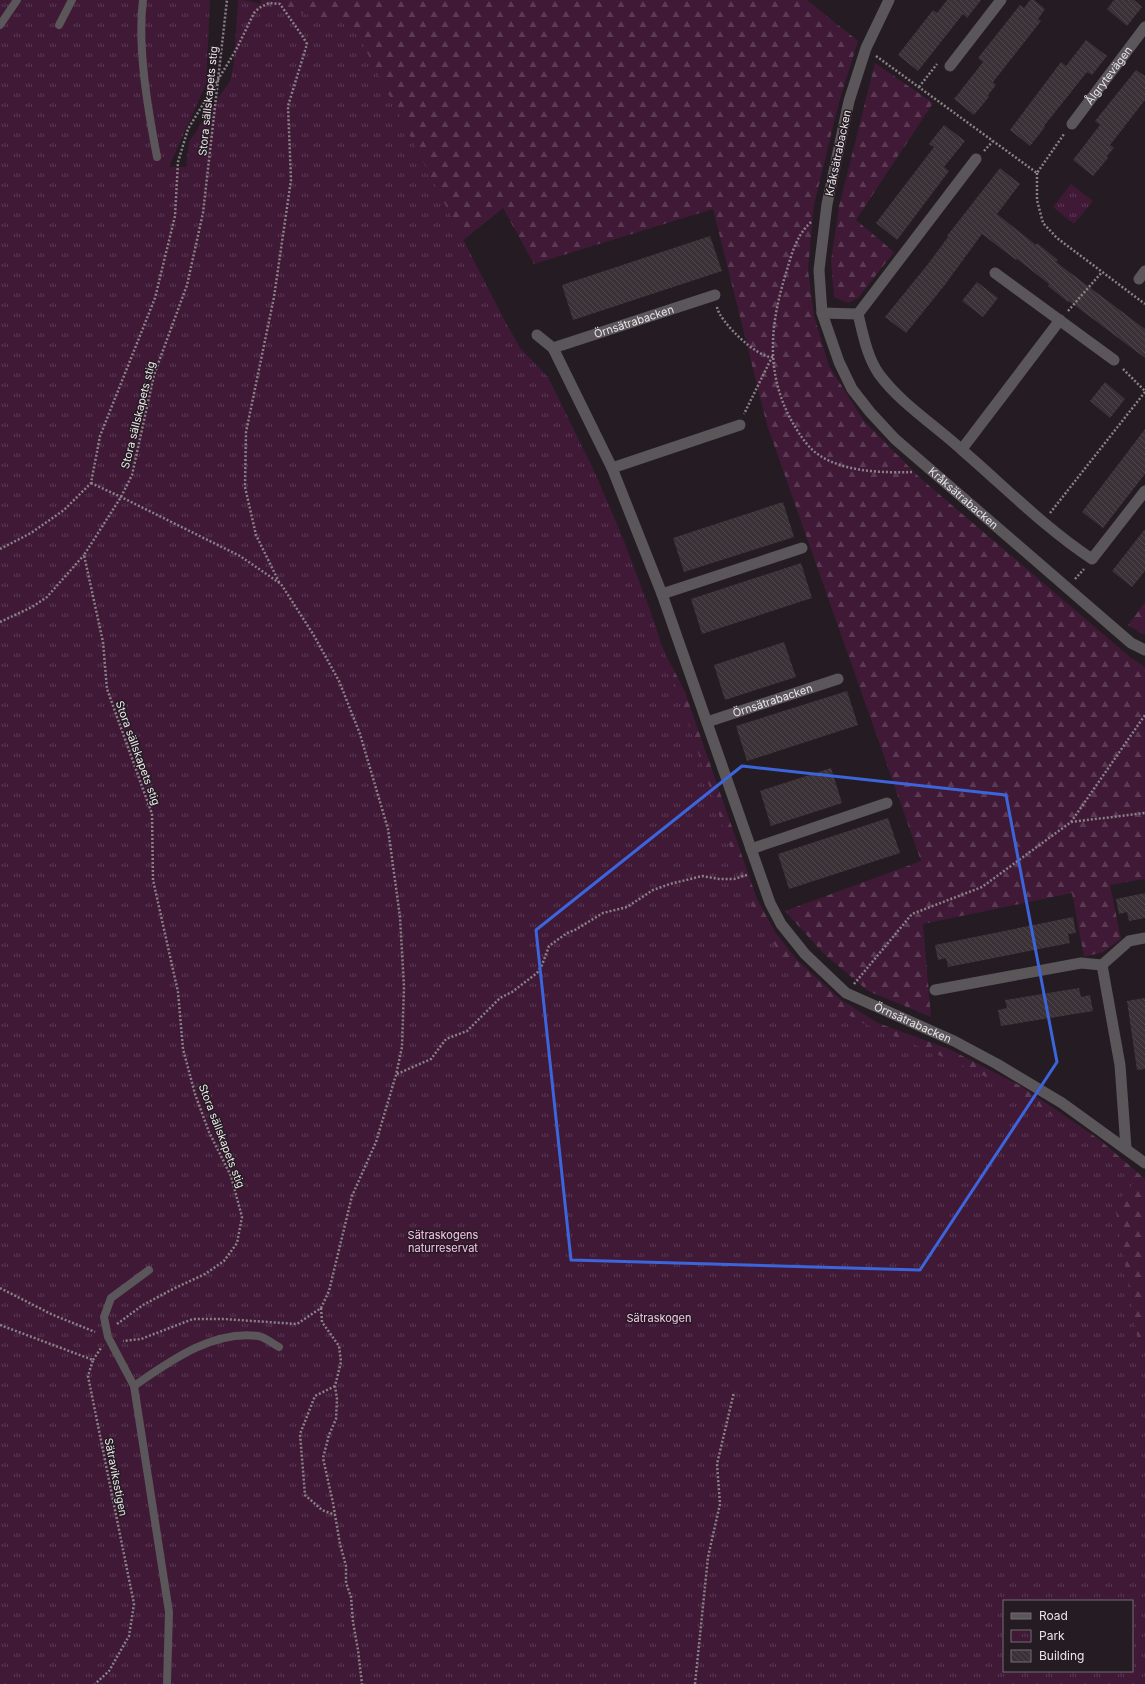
<svg xmlns="http://www.w3.org/2000/svg" width="1145" height="1684" font-family="Inter,sans-serif">
  <style>
    .forest { fill: url(#forest-firs); fill-rule: evenodd }
    .park { fill: url(#park-tufts); fill-rule: evenodd }
    .building { fill: url(#building-back-hatch) }
    .lines { fill: none; stroke-linecap: round; stroke-linejoin: round }
    .path { stroke: #898287; stroke-width: 2.5; stroke-dasharray: 2 2; stroke-linecap: butt }
    .service { stroke: #5a5659; stroke-width: 8 }
    .minor { stroke: #5a5659; stroke-width: 11 }
    .marked { fill: none; stroke: #3c65db; stroke-width: 3; stroke-linejoin: round }
    .labels { text-anchor: middle; dominant-baseline: central; stroke-width: 3; stroke-linejoin: round; paint-order: stroke }
    .street-label { font-size: 11px; fill: #ebe5e9; stroke: #241c22 }
    .park-label { font-size: 11px; fill: #fcc4ec; stroke: #241c22 }
  </style>
  <defs>
    <pattern id="forest-firs" width="22" height="20" patternUnits="userSpaceOnUse"><rect width="22" height="20" fill="#3f1936"/><path d="M5 1l3.5 6h-7zM16 11l3.5 6h-7z" fill="#5b3a53"/></pattern>
    <pattern id="park-tufts" width="24" height="20" patternUnits="userSpaceOnUse"><rect width="24" height="20" fill="#3f1936"/><path d="M3 7l-1-3M5 7V3M7 7l1-3M15 17l-1-3M17 17v-4M19 17l1-3" fill="none" stroke="#5b3a53"/></pattern>
    <pattern id="building-back-hatch" width="6" height="6" patternUnits="userSpaceOnUse"><rect width="6" height="6" fill="#3b3238"/><path d="M-1 5l2 2M0 0l6 6M5-1l2 2" fill="none" stroke="#4e464b"/></pattern>
  </defs>
  <rect width="100%" height="100%" fill="#241c22"/>
  <g class="forest">
    <path d="M261,0H807L858,41L839,102L814,205L808,270L814,316L829,366L864,421L920,478L1130,657L1145,667V879L1110,885L1121,939L1103,952L1084,957L1072,893L923,924L931,1017L868,991L824,954L785,911L921,861L767,425L713,209L534,264L503,208L444,256L527,383L685,692L757,899L775,932L796,959L840,999L878,1023L949,1049L1021,1086L1100,1140L1145,1179V1684H338L0,57L179,348L260,11ZM1004,1601H1132V1671H1004Z"/>
    <path d="M875,63L933,103L856,220L894,252L858,298L848,303L834,297L831,261L839,206Z"/>
    <path d="M1145,602V634H1142L1128,625Z"/>
  </g>
  <g class="park">
    <path d="M0,0H210L206,84L169,167H186L189,142L231,79L234,61L238,0H244L353,25L507,325L521,349L548,377L596,475L622,536L650,610L742,883C765,942 803,991 859,1021C872,1028 887,1033 901,1039C934,1053 968,1067 1000,1084C1049,1110 1094,1144 1136,1180L1115,1205L1139,1348L1145,1352V1684H0ZM1004,1601H1132V1671H1004Z"/>
    <path d="M1071,184L1093,201L1074,224L1053,207Z"/>
  </g>
  <g class="building">
    <path d="M947,0H981L967,18L963,14L918,71L898,55L933,10L937,13Z"/>
    <path d="M1030,0H1034L1045,9L1038,19L1041,21L993,82L996,85L988,95L989,97L974,115L954,99L983,62L978,58L1020,5L1024,8Z"/>
    <path d="M1114,0H1134L1142,7L1127,26L1107,9Z"/>
    <path d="M1086,40L1107,56L1092,75L1087,72L1044,126L1045,127L1030,146L1010,130L1061,62L1066,66Z"/>
    <path d="M1136,70L1145,76V100L1110,145L1114,148L1107,156L1108,158L1093,176L1073,160L1100,125L1095,121Z"/>
    <path d="M944,125L965,141L944,167L949,171L897,240L876,223L934,147L929,144Z"/>
    <path d="M1000,168L1020,184L997,214L1036,245L1037,243L1058,260L1056,262L1145,329V358L1069,301L1068,302L1048,286L1049,284L1017,259L1016,260L982,234L944,286L906,333L885,317L928,264L948,237L947,236Z"/>
    <path d="M710,236L722,271L573,320L562,285Z"/>
    <path d="M977,282L998,298L983,317L962,301Z"/>
    <path d="M1105,382L1125,399L1110,418L1090,401Z"/>
    <path d="M1145,429V474L1103,528L1082,512Z"/>
    <path d="M783,502L794,537L684,572L673,538Z"/>
    <path d="M1145,529V571L1132,587L1112,571Z"/>
    <path d="M801,563L812,598L702,634L691,599Z"/>
    <path d="M784,642L796,677L725,700L714,665Z"/>
    <path d="M847,691L858,725L747,761L736,726Z"/>
    <path d="M831,768L842,803L771,826L760,791Z"/>
    <path d="M888,818L900,853L789,889L778,854Z"/>
    <path d="M1145,893V918L1129,921L1127,912L1119,914L1116,899Z"/>
    <path d="M1073,917L1076,933L1068,934L1070,943L948,967L946,958L938,960L935,945Z"/>
    <path d="M1079,988L1081,997L1090,995L1093,1011L1001,1026L998,1010L1007,1008L1005,1000Z"/>
    <path d="M1145,998V1069L1137,1070L1127,1001Z"/>
  </g>
  <g class="lines">
    <g class="path">
      <path d="M876,56L1037,173L1064,134"/>
      <path d="M919,87L937,64"/>
      <path d="M984,151L993,141"/>
      <path d="M1037,173V200L1043,223L1057,238L1145,304"/>
      <path d="M811,222C797,235 792,252 787,270C770,323 764,374 794,425C800,435 808,448 819,455C844,472 883,473 913,472"/>
      <path d="M717,307C719,321 757,358 772,357L744,414"/>
      <path d="M1068,311L1102,272"/>
      <path d="M1123,369L1145,391"/>
      <path d="M91,483L121,497L240,556L281,584L313,634L339,681L360,734L388,829L400,917L404,987L402,1047L396,1075L376,1142L352,1196L329,1291L321,1308L297,1324L224,1319H193L141,1339L123,1341"/>
      <path d="M1050,513L1145,392"/>
      <path d="M0,549L31,533L64,510L91,483L100,436L155,298L175,216L178,162L188,129L236,50L254,13L259,8L269,3L280,4L303,37L307,44L288,106L291,180L274,297L246,432L245,487L256,535L280,584"/>
      <path d="M1075,579L1084,569"/>
      <path d="M0,622L32,607L47,597L84,555"/>
      <path d="M1071,822L1145,813"/>
      <path d="M854,984L912,914L982,887L1071,822L1145,715"/>
      <path d="M397,1074L431,1059L446,1039L467,1031L500,998L512,992L537,973L542,965L549,946L567,933L575,930L603,913L627,907L653,890L670,884L702,876L719,879H734L747,875"/>
      <path d="M0,1288L51,1314L95,1332"/>
      <path d="M321,1308L322,1322L339,1346L341,1362L335,1386L337,1399L336,1419L329,1435L323,1458L333,1503L340,1544L346,1566V1583L351,1597L353,1622L358,1650L362,1684"/>
      <path d="M117,1324L143,1305L173,1289L205,1274L224,1261L237,1243L242,1217L231,1176L209,1132L195,1094L183,1049L178,992L153,880L152,814L107,689L103,642L84,555L121,497L132,475L154,375L187,285L203,213L227,0"/>
      <path d="M0,1325L93,1360L88,1376L134,1604L129,1636L109,1671L95,1684"/>
      <path d="M93,1360L101,1348"/>
      <path d="M335,1386L315,1396L300,1434L305,1495L322,1510L335,1515"/>
      <path d="M695,1684L708,1557L720,1504L717,1464L734,1392"/>
    </g>
    <g class="service">
      <path d="M143,0C137,47 148,110 157,157"/>
      <path d="M0,25L17,0"/>
      <path d="M59,25L72,0"/>
      <path d="M134,1386L108,1337L104,1317L111,1298L149,1270"/>
      <path d="M167,1684L169,1612L134,1386C169,1362 212,1330 258,1336C265,1337 273,1344 279,1347"/>
    </g>
    <g class="minor">
      <path id="s1" d="M889,0L866,48L849,101L827,204L819,270L822,313L839,362L852,389L870,412L895,439L1131,643L1145,650"/>
      <path d="M950,66L1001,0"/>
      <path id="s2" d="M1072,124L1145,27"/>
      <path d="M995,273L1114,360"/>
      <path d="M1139,279L1145,271"/>
      <path d="M822,313L858,314C863,334 867,357 879,374C900,403 936,426 962,450C1005,487 1045,528 1092,559L1145,491"/>
      <path d="M858,314L976,159"/>
      <path id="s3" d="M537,335L553,348L612,468L662,594L770,903L781,924L805,954L846,993L954,1041L997,1064L1062,1103L1145,1163"/>
      <path id="s4" d="M553,348L715,295"/>
      <path d="M962,449L1060,320"/>
      <path d="M612,468L740,425"/>
      <path d="M662,594L802,548"/>
      <path id="s5" d="M707,722L838,679"/>
      <path d="M751,849L887,803"/>
      <path d="M935,990L1081,963L1102,965"/>
      <path d="M1126,1148L1120,1065L1102,965L1129,941L1145,938"/>
    </g>
  </g>
  <path class="marked" d="M742,766L1006,795L1057,1062L920,1270L571,1260L536,930Z"/>
  <g class="labels">
    <g class="street-label">
      <text stroke="none"><textPath href="#s2" startOffset="61">Ålgrytevägen</textPath></text>
      <text transform="translate(208 101) rotate(-84)">Stora sällskapets stig</text>
      <text transform="translate(838 153) rotate(-78)">Kråksätrabacken</text>
      <text stroke="none"><textPath href="#s4" startOffset="85">Örnsätrabacken</textPath></text>
      <text transform="translate(138 415) rotate(-76)">Stora sällskapets stig</text>
      <text stroke="none"><textPath href="#s1" startOffset="562">Kråksätrabacken</textPath></text>
      <text stroke="none"><textPath href="#s5" startOffset="69">Örnsätrabacken</textPath></text>
      <text transform="translate(138 753) rotate(70)">Stora sällskapets stig</text>
      <text stroke="none"><textPath href="#s3" startOffset="809">Örnsätrabacken</textPath></text>
      <text transform="translate(222 1136) rotate(69)">Stora sällskapets stig</text>
      <text transform="translate(116 1477) rotate(79)">Sätraviksstigen</text>
    </g>
    <g class="park-label">
      <text x="443" y="1235">Sätraskogens<tspan x="443" dy="13">naturreservat</tspan></text>
      <text x="659" y="1318">Sätraskogen</text>
    </g>
  </g>
  <rect x="1003" y="1600" width="130" height="72" fill="#241c22" stroke="#746c72"/>
  <rect x="1011" y="1613" width="20" height="6" fill="#5a5659" stroke="#746c72"/>
  <text x="1039" y="1620" font-size="12" fill="#ebe5e9">Road</text>
  <rect x="1011" y="1630" width="20" height="12" fill="url(#park-tufts)" stroke="#746c72"/>
  <text x="1039" y="1640" font-size="12" fill="#ebe5e9">Park</text>
  <rect x="1011" y="1650" width="20" height="12" fill="url(#building-back-hatch)" stroke="#746c72"/>
  <text x="1039" y="1660" font-size="12" fill="#ebe5e9">Building</text>
</svg>
